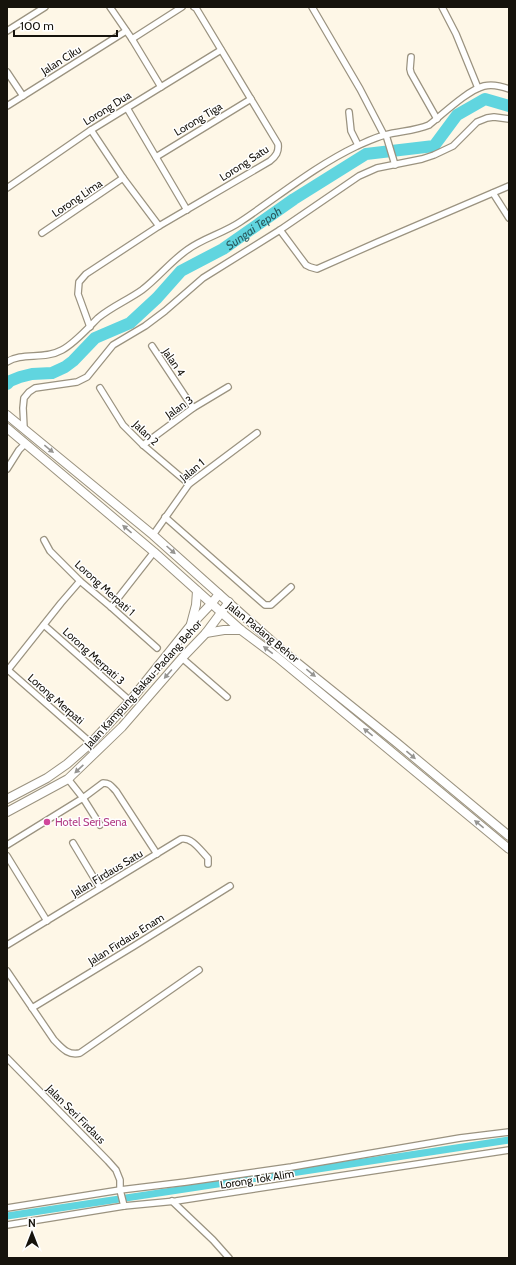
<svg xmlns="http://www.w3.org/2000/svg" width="516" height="1265" font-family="Cabin,sans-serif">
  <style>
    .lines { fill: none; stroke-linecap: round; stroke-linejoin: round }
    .canal { stroke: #60d5df; stroke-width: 7 }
    .river { stroke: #60d5df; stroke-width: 12 }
    .street-casing { stroke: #9b9380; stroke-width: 8 }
    .secondary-casing { stroke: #9b9380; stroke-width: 10 }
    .street { stroke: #fff; stroke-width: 5.5 }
    .secondary { stroke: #fff; stroke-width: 8 }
    .oneway { fill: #969592 }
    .hotel-dot { fill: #d1479c; stroke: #fff; stroke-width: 1.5 }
    .labels { text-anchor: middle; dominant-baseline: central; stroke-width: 3; stroke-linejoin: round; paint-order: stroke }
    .street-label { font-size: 11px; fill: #16130c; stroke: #fff }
    .hotel-label { font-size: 11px; fill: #b23c85; stroke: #fff; text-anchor: start }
    .water-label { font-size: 12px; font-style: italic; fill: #295b5f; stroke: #fff }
  </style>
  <rect width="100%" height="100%" fill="#fef7e7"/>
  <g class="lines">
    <path class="canal" d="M7,1216L509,1140"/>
    <path class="river" id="s1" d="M7,384L10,381L20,377L32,374L52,373L65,367L73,361L95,338L130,323L157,298L181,271L223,249L294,199L366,154L434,146L457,115L485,99L509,106"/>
    <g class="street-casing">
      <g id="street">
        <path d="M110,7L132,39L161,87"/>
        <path d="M312,7L360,89L384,135"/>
        <path d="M442,7L456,34L478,88"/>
        <path d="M7,31L45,7"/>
        <path d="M132,39L182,7"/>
        <path d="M411,57L410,69L411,73L437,119"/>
        <path d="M7,72L23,96"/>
        <path d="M7,106L126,31"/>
        <path d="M127,108L187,210"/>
        <path d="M349,112L351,131L358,145"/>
        <path d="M91,130L123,178L159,226"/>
        <path d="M386,135L395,165"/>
        <path d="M156,157L251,99"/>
        <path d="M7,188L91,130L221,50"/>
        <path d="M493,193L509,218"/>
        <path d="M280,230L306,265L310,267L317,269L378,242L509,186"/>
        <path d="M42,233L123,178"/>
        <path d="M90,327L78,294L79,282L86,274L159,226L270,161C276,156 279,152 278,144L196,8L194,7"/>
        <path d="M152,346L193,408"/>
        <path d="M7,362C22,352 44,360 62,350C75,343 88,328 98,318C111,307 128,300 142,290C158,278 170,262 187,250C203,238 224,233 240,222C279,196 315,166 357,146C366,142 376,137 385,135C400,131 415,131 429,125C443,114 468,90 484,86C492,84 501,86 509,89"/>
        <path d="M100,388L123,425L143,445L189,484"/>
        <path d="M24,428L23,408L24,398L29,392L35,388L77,382L87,377L113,345L145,326L165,311L203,278L280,230L359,176L377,168L422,159L434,155L453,146L477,122L487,118L494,117L509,119"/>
        <path d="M143,445L193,408L228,387"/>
        <path d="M7,469L19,450L25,444"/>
        <path d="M165,517L265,605H271L291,587"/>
        <path d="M153,535L189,484L257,433"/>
        <path d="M44,540L50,551L80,581L111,607L157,648"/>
        <path d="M111,607L154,552"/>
        <path d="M44,625L130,701"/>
        <path d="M182,658L227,697"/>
        <path d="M8,670L91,743"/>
        <path d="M7,671L61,603L80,581"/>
        <path d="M68,779L83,798L100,825"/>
        <path d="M73,843L100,888"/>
        <path d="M7,845L83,798L103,783C110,783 111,786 116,791L157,854"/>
        <path d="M7,856L47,921"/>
        <path d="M7,945L181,839C192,837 200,850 208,858V864"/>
        <path d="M7,971L54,1040C62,1048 68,1056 80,1053L199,970"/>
        <path d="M32,1008L134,946L230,886"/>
        <path d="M7,1058L108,1161L116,1170L120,1180V1190L124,1206"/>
        <path d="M172,1201L213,1240L229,1258"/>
        <path d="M7,1208L120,1190L186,1182L291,1167L460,1138L509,1132"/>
        <path d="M7,1225L124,1206L176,1201L509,1150"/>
      </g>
    </g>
    <g class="secondary-casing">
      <g id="secondary">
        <path d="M7,415L153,535L285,653L397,743L509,836"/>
        <path d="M7,428L154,552L241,630L277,657L509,849"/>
        <path d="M191,624L196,605L197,591"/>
        <path d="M206,633L224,630H241"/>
        <path d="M7,799L47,778L67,764L91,743L130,701L191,625L211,604L219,594"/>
        <path d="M7,812L68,779L122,727L182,658L206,633L229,602"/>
      </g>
    </g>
    <use href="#street" class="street"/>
    <use href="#secondary" class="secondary"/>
  </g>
  <defs><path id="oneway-solid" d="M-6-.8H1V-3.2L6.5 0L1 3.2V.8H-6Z"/></defs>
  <g class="oneway">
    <use href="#oneway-solid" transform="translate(49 449) rotate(39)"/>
    <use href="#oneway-solid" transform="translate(127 529) rotate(-140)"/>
    <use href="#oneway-solid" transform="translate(171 550) rotate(42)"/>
    <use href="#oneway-solid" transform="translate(268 650) rotate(-143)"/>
    <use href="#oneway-solid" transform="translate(311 673) rotate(39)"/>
    <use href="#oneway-solid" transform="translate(168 674) rotate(131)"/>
    <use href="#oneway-solid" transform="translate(368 732) rotate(-141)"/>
    <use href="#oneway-solid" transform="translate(411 755) rotate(40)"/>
    <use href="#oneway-solid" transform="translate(79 769) rotate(137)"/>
    <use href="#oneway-solid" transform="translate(479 824) rotate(-141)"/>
  </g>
  <circle class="hotel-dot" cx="47" cy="822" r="4"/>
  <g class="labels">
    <g class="street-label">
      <text transform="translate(61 60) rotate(-32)">Jalan Ciku</text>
      <text transform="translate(107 108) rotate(-32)">Lorong Dua</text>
      <text transform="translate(198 119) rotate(-31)">Lorong Tiga</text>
      <text transform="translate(244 163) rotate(-33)">Lorong Satu</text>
      <text transform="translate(77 198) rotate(-34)">Lorong Lima</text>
      <text transform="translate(174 362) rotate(56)">Jalan 4</text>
      <text transform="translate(179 407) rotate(-35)">Jalan 3</text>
      <text transform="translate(146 433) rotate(44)">Jalan 2</text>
      <text transform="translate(192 470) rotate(-40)">Jalan 1</text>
      <text transform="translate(105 588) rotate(42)">Lorong Merpati 1</text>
      <text transform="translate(263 632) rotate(39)">Jalan Padang Behor</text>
      <text transform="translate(94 656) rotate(42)">Lorong Merpati 3</text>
      <text transform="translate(143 684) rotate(-48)">Jalan Kampung Bakau-Padang Behor</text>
      <text transform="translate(56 699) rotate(41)">Lorong Merpati</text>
      <text transform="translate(107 873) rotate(-31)">Jalan Firdaus Satu</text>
      <text transform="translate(126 939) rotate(-32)">Jalan Firdaus Enam</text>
      <text transform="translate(76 1114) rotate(45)">Jalan Seri Firdaus</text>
      <text transform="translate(257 1179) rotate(-9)">Lorong Tok Alim</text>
    </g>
    <g class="hotel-label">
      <text x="55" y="822">Hotel Seri Sena</text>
    </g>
    <g class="water-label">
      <text stroke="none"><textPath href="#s1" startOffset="299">Sungai Tepoh</textPath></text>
    </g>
  </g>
  <rect width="516" height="1265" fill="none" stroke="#16130c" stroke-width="16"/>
  <g transform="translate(32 1233)" stroke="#ffffff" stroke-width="3" paint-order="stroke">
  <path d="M0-3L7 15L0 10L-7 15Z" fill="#16130c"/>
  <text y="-6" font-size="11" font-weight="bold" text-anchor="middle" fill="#16130c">N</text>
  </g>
  <path d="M14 30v6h103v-6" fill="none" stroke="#16130c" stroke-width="2"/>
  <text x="20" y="30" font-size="12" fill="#16130c" stroke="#ffffff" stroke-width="3" paint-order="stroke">100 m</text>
</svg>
